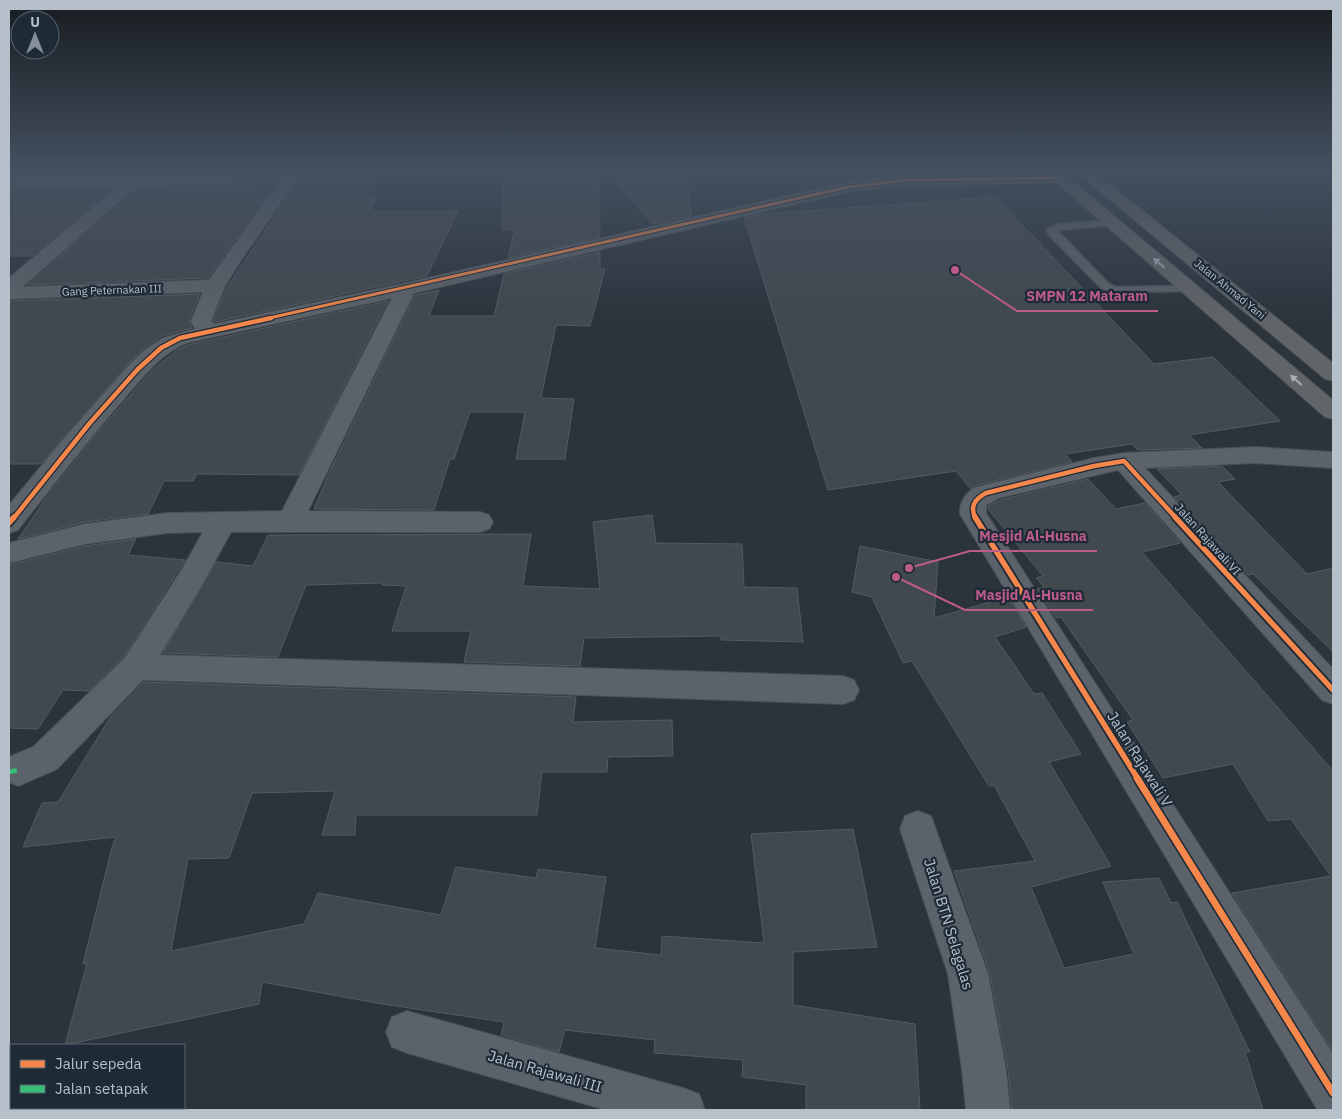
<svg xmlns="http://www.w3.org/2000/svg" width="1342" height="1119" font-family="'IBM Plex Sans',sans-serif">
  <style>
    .building { fill: #41484e; stroke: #535a62 }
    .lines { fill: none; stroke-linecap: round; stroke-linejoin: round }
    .lane-casing { stroke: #494f55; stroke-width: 3 }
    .street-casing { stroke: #494f55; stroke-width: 2 }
    .highway-casing { stroke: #484f56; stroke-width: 2 }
    .lane { fill: #5c6269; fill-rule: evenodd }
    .street { fill: #5c6269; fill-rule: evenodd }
    .highway { fill: #616568; fill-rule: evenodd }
    .quiet-far1 { stroke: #3abd76; stroke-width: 4.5; stroke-dasharray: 8 4.5; stroke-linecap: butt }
    .quiet { stroke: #3abd76; stroke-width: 5.5; stroke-dasharray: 11 5.5; stroke-linecap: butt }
    .cycleway-far3-casing { stroke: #1e2b36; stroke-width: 5 }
    .cycleway-far2-casing { stroke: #1e2b36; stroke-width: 7 }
    .cycleway-far1-casing { stroke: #1e2b36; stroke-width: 9 }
    .cycleway-casing { stroke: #1e2b36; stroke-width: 10 }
    .cycleway-far3 { stroke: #f5874c; stroke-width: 3 }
    .cycleway-far2 { stroke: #f5874c; stroke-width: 4.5 }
    .cycleway-far1 { stroke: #f5874c; stroke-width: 5.5 }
    .cycleway { stroke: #f5874c; stroke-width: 7 }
    .oneway { fill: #a5aeb7 }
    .labels { text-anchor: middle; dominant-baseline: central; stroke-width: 4.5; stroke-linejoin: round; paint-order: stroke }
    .far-street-label { font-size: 11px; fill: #b6c0cb; stroke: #1e2b36 }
    .street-label { font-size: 12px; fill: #b6c0cb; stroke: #1e2b36 }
    .near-street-label { font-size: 15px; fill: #b6c0cb; stroke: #1e2b36 }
    .leader { fill: none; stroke: #bd5b88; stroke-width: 2 }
    .callout-dot { fill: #bd5b88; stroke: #1e2b36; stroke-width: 2 }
    .callout-label { font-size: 14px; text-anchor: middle; font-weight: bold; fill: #bd5b88; stroke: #1e2b36; stroke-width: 4.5; stroke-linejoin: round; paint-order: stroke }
  </style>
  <rect width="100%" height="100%" fill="#2b333b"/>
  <g class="building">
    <path d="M40,167H288L286,169L132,175L30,174Z"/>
    <path d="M308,167H384L368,198L377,197L370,211H458L427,276L215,322L213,320L227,287Z"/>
    <path d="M503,167H599L600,237L508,258L515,229L502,230Z"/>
    <path d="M604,167H686L691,216L653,224Z"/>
    <path d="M276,183L208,278L27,285L137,189Z"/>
    <path d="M9,188L112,189L32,256H9Z"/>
    <path d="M996,197L1154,364L1213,357L1280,421L1189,435L1202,448L1138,450L1132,444L1065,454L1072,462L977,485L971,489L956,471L828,490L744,218L762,214Z"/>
    <path d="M600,252V269H605L590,326L556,325L541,398L574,399L565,459H516L525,412H470L454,459H450L434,510L314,509L328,475L415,295L439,290L429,316H494L504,274Z"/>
    <path d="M200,294L189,320L192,328L162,336L144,349L129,363L41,464H9V301Z"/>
    <path d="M388,301L299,475L197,474L193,481H164L148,514L85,522L18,539L50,492L98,432L153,369L177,350L187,345Z"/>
    <path d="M1222,466L1235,479L1218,482L1307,574L1333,568V652L1253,574L1248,575L1174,497L1182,495L1157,469Z"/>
    <path d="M1088,479L1116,509L1145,503L1180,543L1142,552L1333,771V1051L1232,893L1331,876L1291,819L1268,821L1233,764L1163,778L1127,722L1133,720L1061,617L1056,618L1037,589L1044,587L1036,578L1043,576L988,509V506L1000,500Z"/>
    <path d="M652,515L656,543L742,544L744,587L797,588L803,642L721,640V636L584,638L580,666L464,662L471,631H392L406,586L382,585V583L306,585L278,657L163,653L216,562L253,566L268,535L531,534L523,586L600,589L593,522Z"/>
    <path d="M136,539L128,555L185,560L124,657L89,691L63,690L38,729L9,728V565L85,546Z"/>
    <path d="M860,546L938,562L934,618L1008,597L1026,627L995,637L1034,694L1042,693L1081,754L1049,762L1111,866L1031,887L1064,968L1134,954L1103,882L1159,878L1171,903L1177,902L1250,1052H1245L1263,1110H1012L1008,1070L990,974L954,871L1035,861L994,785L989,786L912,661L903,663L872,597L852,592Z"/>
    <path d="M144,682L576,697L573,722L672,720L673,756L608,757L607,772H542L537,815H356L355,835H322L335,791L252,793L229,858L188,859L171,951L304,924L318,893L441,915L456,867L536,878L538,869L606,877L595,948L661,955L662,936L764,943L751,834L853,829L877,947L793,952V1005L915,1024L920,1110H806V1085L742,1077L743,1060L654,1053L655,1040L565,1030L559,1052L501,1035L504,1022L382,1004L262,982L259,1004L65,1045L87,963L83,964L112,847L116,837L23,847L42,803L58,802L111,716Z"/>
  </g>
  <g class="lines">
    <g class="lane-casing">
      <path id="lane" d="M1111,220L1116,223L1115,225L1057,230L1109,284L1116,287L1189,286L1195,289L1193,291L1110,292L1101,288L1049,235L1047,229L1057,224Z"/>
    </g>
    <g class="street-casing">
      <g id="street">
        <path d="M290,167H306L241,260L225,286L211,321L215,324L406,283L848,182L908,175L1059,173L1065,175L1067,178L1065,181L1059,183L908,185L848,192L414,293L308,511L480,512L489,515L493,522L489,529L480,532H231L202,585L160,655L843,676L854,680L859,690L854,700L843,704L143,680L57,769L18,786L9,782V757L33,747L125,658L182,569L203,532L168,533L85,544L9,563V543L85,524L168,513L282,511L392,298L186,343C159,355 143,377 124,399C87,441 53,485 18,530L9,533V505L67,435L130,364L145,350L163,338L195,329L191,321L203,292L9,299V278L117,187L9,186V176L132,177L287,171ZM280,181L209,280L22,287L136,187Z"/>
        <path d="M1255,447L1333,452V468L1255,463L1145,468L1333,669V704L1322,700L1118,470L999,498L986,505V513L1333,1054V1110L1317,1109L960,514C959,502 966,492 977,487L1094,458L1124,453Z"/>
        <path d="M918,811L931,816L988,974L1006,1070L1010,1110H966L962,1070L948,974L900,829L905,816Z"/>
        <path d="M407,1011L683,1088L699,1094L705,1110H606L407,1053L392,1047L386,1032L392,1017Z"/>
      </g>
    </g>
    <g class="highway-casing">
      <g id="highway">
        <path d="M1039,167H1056L1333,400V419L1325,417Z"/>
        <path d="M1071,167H1088L1333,363V381L1325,379Z"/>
      </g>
    </g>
    <use href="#lane" class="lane"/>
    <use href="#street" class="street"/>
    <use href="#highway" class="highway"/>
    <path class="quiet-far1" d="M9,772L18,770"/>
    <g class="quiet">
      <path d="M9,1061L11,1065"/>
      <path d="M35,1108L36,1110"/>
    </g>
    <g class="cycleway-far3-casing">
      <path id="cycleway-far3" d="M265,319L848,187L908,180L1059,178"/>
    </g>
    <g class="cycleway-far2-casing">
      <g id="cycleway-far2">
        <path d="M13,519L89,424L138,369L161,348L180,338L271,318"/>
        <path d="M976,519C969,507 975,499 986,493L1094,466L1124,461L1177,519"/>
      </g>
    </g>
    <g class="cycleway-far1-casing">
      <g id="cycleway-far1">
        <path d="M975,517L1138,779"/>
        <path d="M1175,517L1333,690"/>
        <path d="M9,523L14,517"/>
      </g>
    </g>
    <g class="cycleway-casing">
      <path id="cycleway" d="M1137,778L1333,1093"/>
    </g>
    <use href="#cycleway-far3" class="cycleway-far3"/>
    <use href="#cycleway-far2" class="cycleway-far2"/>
    <use href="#cycleway-far1" class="cycleway-far1"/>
    <use href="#cycleway" class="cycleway"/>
  </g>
  <defs><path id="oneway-solid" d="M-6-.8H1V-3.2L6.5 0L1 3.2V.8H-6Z" transform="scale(1.25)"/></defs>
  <g class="oneway">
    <use href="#oneway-solid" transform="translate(1159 263) rotate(-139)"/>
    <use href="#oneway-solid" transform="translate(1296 380) rotate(-139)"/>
  </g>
  <linearGradient id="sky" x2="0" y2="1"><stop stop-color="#181c20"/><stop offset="0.52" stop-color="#445060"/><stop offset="1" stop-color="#445060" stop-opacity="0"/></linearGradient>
  <rect width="1342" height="323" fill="url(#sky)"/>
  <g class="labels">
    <g class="far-street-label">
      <text transform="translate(1230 289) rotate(39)">Jalan Ahmad Yani</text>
      <text transform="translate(112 290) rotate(-2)">Gang Peternakan III</text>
    </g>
    <g class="street-label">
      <text transform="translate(1208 539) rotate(48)">Jalan Rajawali VI</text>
    </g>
    <g class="near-street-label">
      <text transform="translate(1140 759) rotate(58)">Jalan Rajawali V</text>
      <text transform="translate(949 924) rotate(73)">Jalan BTN Selagalas</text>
      <text transform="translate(545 1071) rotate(16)">Jalan Rajawali III</text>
    </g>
  </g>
  <path class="leader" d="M955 270L1017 311H1158M909 568L970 551H1097M896 577L965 610H1093"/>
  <g class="callout-dot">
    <circle cx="955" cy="270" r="5"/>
    <circle cx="909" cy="568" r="5"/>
    <circle cx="896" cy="577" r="5"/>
  </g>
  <g class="callout-label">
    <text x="1087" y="301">SMPN 12 Mataram</text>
    <text x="1033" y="541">Mesjid Al-Husna</text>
    <text x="1029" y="600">Masjid Al-Husna</text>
  </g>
  <rect width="1342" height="1119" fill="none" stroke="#b6c0cb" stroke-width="20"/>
  <rect x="10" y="1044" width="175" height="65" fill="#1e2b36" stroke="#5b6772"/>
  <rect x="20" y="1060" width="25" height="8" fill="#f5874c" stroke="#5b6772"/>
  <text x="55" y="1069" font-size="15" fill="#b6c0cb">Jalur sepeda</text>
  <rect x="20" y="1085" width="25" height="8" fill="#3abd76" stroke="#5b6772"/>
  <text x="55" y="1094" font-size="15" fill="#b6c0cb">Jalan setapak</text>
  <g transform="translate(35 35)"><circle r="24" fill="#1e2b36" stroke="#5b6772"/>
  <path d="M0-4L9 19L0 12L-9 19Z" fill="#858f99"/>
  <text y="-8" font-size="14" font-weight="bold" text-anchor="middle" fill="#b6c0cb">U</text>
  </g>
</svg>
